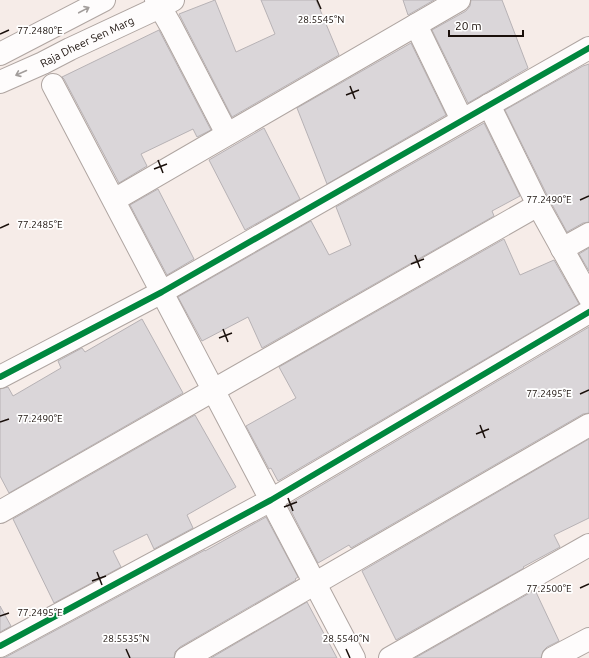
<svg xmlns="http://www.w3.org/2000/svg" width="589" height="658" font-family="Ubuntu,sans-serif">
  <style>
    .building { fill: #dad6d9; stroke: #b7b2b5 }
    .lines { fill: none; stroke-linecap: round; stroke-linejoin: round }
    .minor-casing { stroke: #afa5a1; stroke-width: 24 }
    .tertiary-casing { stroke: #afa5a1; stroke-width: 24 }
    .minor { stroke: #fefcfc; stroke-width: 22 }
    .tertiary { stroke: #fefcfc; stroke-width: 22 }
    .cycleway-casing { stroke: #fff; stroke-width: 8 }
    .cycleway { stroke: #00873e; stroke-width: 6 }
    .oneway { stroke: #a29d9b }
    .ticks { fill: none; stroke: #190f0a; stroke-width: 1.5 }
    .labels { text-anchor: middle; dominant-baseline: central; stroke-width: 3.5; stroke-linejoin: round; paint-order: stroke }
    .street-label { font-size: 11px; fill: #190f0a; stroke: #fff }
    .ticks-label { font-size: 10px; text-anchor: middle; fill: #190f0a; stroke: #fff; stroke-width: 3.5; stroke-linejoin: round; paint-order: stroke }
  </style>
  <rect width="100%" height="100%" fill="#f6ece8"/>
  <g class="building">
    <path d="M215,0L236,52L275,34L261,0H316L339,55L232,117L179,14Z"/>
    <path d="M403,0H434L408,15Z"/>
    <path d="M471,0H502L528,68L468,103L432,30L466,11L470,6Z"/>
    <path d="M159,30L211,130L197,137L193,129L141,154L147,166L119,183L64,79L62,77Z"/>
    <path d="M411,43L446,115L327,184L297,108Z"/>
    <path d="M589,64V222L583,223L567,232L549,199L505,110L583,66Z"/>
    <path d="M484,123L520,196L492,211L494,216L262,348L248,317L202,341L178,297L311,221L329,255L351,245L336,207Z"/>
    <path d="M264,128L300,199L245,230L209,160Z"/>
    <path d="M158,189L194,259L167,275L130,205Z"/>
    <path d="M504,239L520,275L554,260L579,304L278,481L271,468L269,469L246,426L296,398L279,367Z"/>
    <path d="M589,248V271L579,254Z"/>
    <path d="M142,319L183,393L9,493L0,476V389L8,387L13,396L61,368L58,361L82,348L85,352Z"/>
    <path d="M589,327V413L583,414L351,548L349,545L318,563L288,505Z"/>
    <path d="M195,415L236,487L187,515L193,528L154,549L147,534L113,551L121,567L54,603L13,519Z"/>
    <path d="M589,439V518L554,535L560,547L523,567L524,568L396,640L362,571Z"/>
    <path d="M266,517L298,577L295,579L296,580L180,647L175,652L174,658H2L6,657L205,550V551Z"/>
    <path d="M535,590L559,641L547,647L543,651L541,658H415Z"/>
    <path d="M307,602L337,658H211Z"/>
    <path d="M0,606L11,626L0,632Z"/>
  </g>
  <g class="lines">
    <g class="minor-casing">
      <g id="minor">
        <path d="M156,0L171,26L227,134"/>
        <path d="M416,25L462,120"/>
        <path d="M53,85L354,658"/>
        <path d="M489,105L538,205L589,297"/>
        <path d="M114,200L459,0"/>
        <path d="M562,249L589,234"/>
        <path d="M0,377L162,292L589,48"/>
        <path d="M0,512L538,205"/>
        <path d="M0,646L271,500L589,312"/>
        <path d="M186,658L589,425"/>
        <path d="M390,658L589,545"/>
        <path d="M553,658L589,639"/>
      </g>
    </g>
    <g class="tertiary-casing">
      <g id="tertiary">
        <path d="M0,54L104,0"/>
        <path id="s1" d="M0,82L43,63L70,49L160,7L173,0"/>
      </g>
    </g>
    <use href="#minor" class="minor"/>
    <use href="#tertiary" class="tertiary"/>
    <g class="cycleway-casing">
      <g id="cycleway">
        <path d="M0,377L162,292L589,48"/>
        <path d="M0,646L271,500L589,312"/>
      </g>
    </g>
    <use href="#cycleway" class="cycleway"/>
  </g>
  <defs><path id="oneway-shaft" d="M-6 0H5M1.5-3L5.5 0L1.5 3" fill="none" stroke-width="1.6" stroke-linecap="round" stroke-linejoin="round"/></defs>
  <g class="oneway">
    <use href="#oneway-shaft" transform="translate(84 10) rotate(-28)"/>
    <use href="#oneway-shaft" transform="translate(21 73) rotate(156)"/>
  </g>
  <path class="ticks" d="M317,0L321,9M0,34L9,30M350,86L355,99M346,95L359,90M158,160L163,173M154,169L167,164M580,200L589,196M0,228L9,224M415,255L420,268M411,264L424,259M223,329L228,342M219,338L232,333M580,394L589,390M0,422L9,419M480,425L485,438M476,434L489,429M288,498L293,511M284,507L297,502M97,572L102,585M92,581L106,576M580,588L589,584M0,616L9,613M126,649L130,658M346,649L350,658"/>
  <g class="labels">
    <g class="street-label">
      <text stroke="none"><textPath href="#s1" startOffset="96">Raja Dheer Sen Marg</textPath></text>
    </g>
  </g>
  <g class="ticks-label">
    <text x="321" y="23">28.5545°N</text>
    <text x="40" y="34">77.2480°E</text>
    <text x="549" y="203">77.2490°E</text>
    <text x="40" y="228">77.2485°E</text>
    <text x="549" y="397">77.2495°E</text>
    <text x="40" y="422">77.2490°E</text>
    <text x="549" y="592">77.2500°E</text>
    <text x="40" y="616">77.2495°E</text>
    <text x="126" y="642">28.5535°N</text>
    <text x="346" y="642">28.5540°N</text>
  </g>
  <path d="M449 30v6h74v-6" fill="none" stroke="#190f0a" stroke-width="2"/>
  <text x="455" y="30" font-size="12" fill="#190f0a" stroke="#ffffff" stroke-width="3" paint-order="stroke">20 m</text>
</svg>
